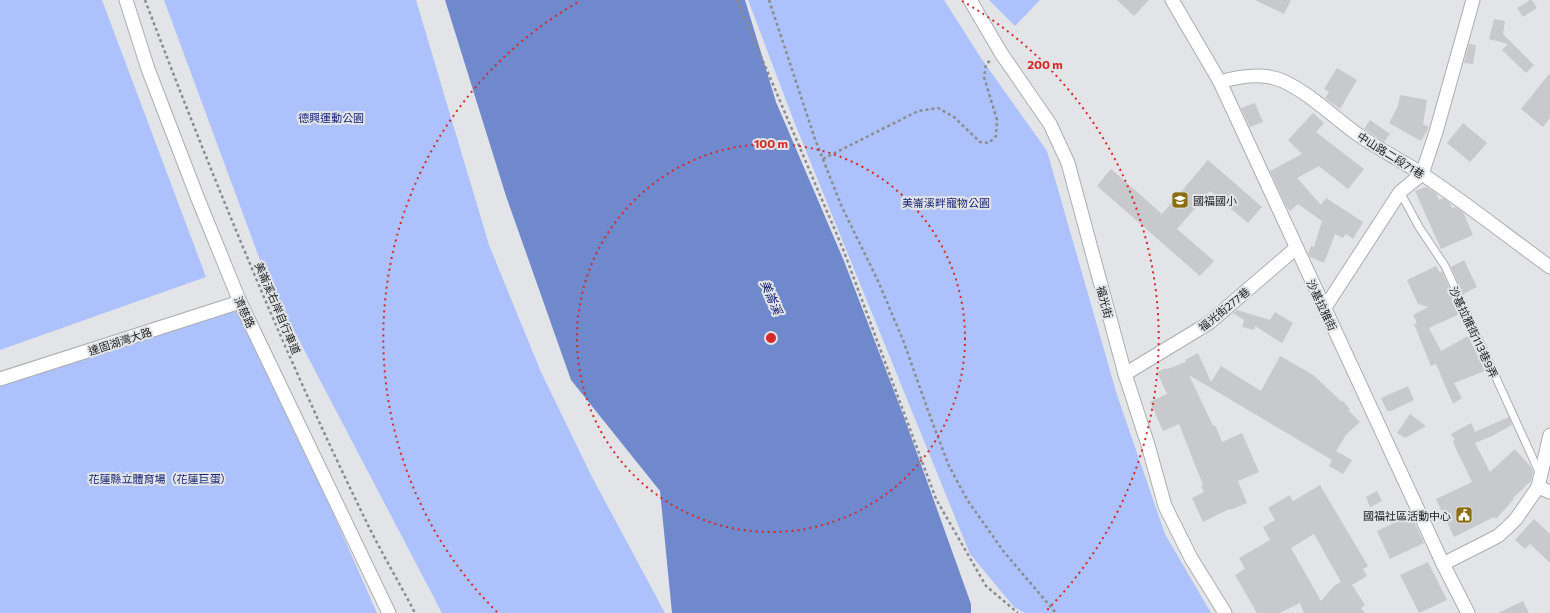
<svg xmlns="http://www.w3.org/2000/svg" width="1550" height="613" font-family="Commissioner,'Noto Sans TC',sans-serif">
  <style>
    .green { fill: #adc2fc }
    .water { fill: #7088cc }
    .building { fill: #c7c9cc; fill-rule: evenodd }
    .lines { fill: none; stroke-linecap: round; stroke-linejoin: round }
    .lane-casing { stroke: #acadb1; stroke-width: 9 }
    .street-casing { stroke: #acadb1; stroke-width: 15 }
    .path { stroke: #8a8b8e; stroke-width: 2.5; stroke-dasharray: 3 3; stroke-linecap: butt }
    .lane { stroke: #fff; stroke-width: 7 }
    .street { stroke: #fff; stroke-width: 13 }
    .ring { fill: none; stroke: #d62828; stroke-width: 2; stroke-dasharray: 2 4 }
    .labels { text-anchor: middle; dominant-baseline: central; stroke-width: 4; stroke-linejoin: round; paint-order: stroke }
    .park-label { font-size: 11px; fill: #172675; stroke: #e3e4e8 }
    .street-label { font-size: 11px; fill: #1d1e1f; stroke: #e3e4e8 }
    .poi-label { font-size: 11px; fill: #1d1e1f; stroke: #e3e4e8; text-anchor: start }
    .water-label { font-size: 12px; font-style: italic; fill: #121e6d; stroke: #e3e4e8 }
    .centre { fill: #d62828; stroke: #e3e4e8; stroke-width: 2 }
    .ring-label { font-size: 12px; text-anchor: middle; font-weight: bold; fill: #d62828; stroke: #e3e4e8; stroke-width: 4; stroke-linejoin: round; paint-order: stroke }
  </style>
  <rect width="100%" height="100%" fill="#e3e4e8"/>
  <g class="green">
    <path d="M0,0H102L206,277L0,350Z"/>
    <path d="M164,0H416L489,245L541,372L592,477L665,613H442L267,279Z"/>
    <path d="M748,0H944L981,58L1047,151L1117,395L1165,534L1211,613H1025L1014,607L970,554L795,124Z"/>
    <path d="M989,0H1040L1015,26Z"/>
    <path d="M240,302L377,613H0V386Z"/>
  </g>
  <path class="water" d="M445,0H745L776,102L844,261L904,417L971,604V613H672L660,491L571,380L506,196Z"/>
  <g class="building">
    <path d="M1117,0H1149L1134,16Z"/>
    <path d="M1255,0H1291L1284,14Z"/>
    <path d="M1530,0H1532L1537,8L1523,17L1517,8Z"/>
    <path d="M1494,19L1505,21L1503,34L1534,65L1526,73L1502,50L1508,44L1489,39Z"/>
    <path d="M1469,44L1476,45L1473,64L1464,63Z"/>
    <path d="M1337,68L1357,80L1340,109L1325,98L1329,92L1324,89Z"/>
    <path d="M1550,73V118L1543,127L1521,109Z"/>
    <path d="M1400,95L1427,100L1423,124L1429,127L1421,141L1389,123L1398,106Z"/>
    <path d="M1255,103L1263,122L1250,127L1241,108Z"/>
    <path d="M1313,113L1324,123L1316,132L1364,169L1348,189L1319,166L1297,178L1321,205L1326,198L1363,222L1353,239L1346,234L1343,238L1335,234L1324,263L1310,257L1308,254L1311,246L1314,247L1322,221L1298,204L1290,211L1286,206L1270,171L1302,154L1288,140Z"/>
    <path d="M1370,120L1390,134L1384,142L1364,129Z"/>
    <path d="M1463,123L1487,143L1470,162L1447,143Z"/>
    <path d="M1208,160L1262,207L1248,223L1210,191L1177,229L1214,261L1200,276L1097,186L1111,169L1162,214Z"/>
    <path d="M1426,187L1436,193L1439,200L1443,198L1450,203L1452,208L1455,207L1463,212L1473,235L1441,249L1415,191Z"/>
    <path d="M1464,260L1477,287L1463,294L1451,267Z"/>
    <path d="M1436,266L1440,273L1442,271L1454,299H1453L1459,314L1429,328L1441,351L1468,336L1485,371L1454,383L1462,398L1453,404L1436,364L1431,366L1414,324L1417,323L1413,315L1428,307L1418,304L1407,280Z"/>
    <path d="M1237,310L1270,320L1275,312L1293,323L1282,343L1255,326L1254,330L1242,327L1244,320L1233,313Z"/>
    <path d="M1198,353L1211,382L1221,366L1261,391L1280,356L1312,374L1342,402L1343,401L1350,409L1348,410L1360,422L1346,435L1336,451L1352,460L1343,474L1329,466L1332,460L1189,375L1213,426L1215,425L1222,442L1242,433L1259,472L1238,481L1247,503L1230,510L1229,509L1203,522L1192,498L1204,492L1201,486L1203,485L1179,424L1163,431L1150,402L1167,394L1157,372L1166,368L1167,369L1186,362L1185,360Z"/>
    <path d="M1408,386L1414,400L1391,411H1387L1381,398Z"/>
    <path d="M1410,414L1426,426L1405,438L1397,433Z"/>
    <path d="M1509,417L1512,425L1492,436L1475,443L1490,472L1515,449L1531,467L1533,472L1531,481L1513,498L1514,499L1496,519L1494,517L1454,537L1436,499L1472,482L1456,449L1453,441L1455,440L1451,434L1471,423L1475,432Z"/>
    <path d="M1320,485L1368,566L1363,569L1367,576L1352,585L1365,605L1361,608L1365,613H1304L1300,603L1280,613H1257L1235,575L1245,569L1239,558L1270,540L1263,527L1275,520L1268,508L1290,495L1293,501ZM1314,534L1341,582L1334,586L1321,601L1291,548Z"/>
    <path d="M1377,491L1382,501L1370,507L1366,497Z"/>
    <path d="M1411,515L1424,543L1390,559L1377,531Z"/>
    <path d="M1534,519L1550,534V563L1530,544L1525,549L1515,540Z"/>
    <path d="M1428,562L1447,600L1419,613L1400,575Z"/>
    <path d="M1523,601L1529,613H1498Z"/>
  </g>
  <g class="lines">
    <g class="lane-casing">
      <path id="lane" d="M1400,192L1419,227L1445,266L1540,474"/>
    </g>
    <g class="street-casing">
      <g id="street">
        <path d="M126,0L148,69L198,199L240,302L389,613"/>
        <path d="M970,0L1001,53L1050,124L1068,163L1125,374L1148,445L1165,506L1191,558L1225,613"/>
        <path d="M1172,0L1220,82L1443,564L1468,613"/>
        <path d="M1220,82C1240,76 1263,72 1283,81C1311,94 1332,116 1357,134C1378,149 1401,160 1422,174C1466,203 1507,236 1550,267"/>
        <path d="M1324,309L1400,192L1422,174L1436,132L1473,0"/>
        <path d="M1125,374L1209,323L1296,248"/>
        <path d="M0,379L240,302"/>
        <path d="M1538,487L1550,492"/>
        <path d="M1443,564L1498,536L1508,527L1516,519L1538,487L1550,435"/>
      </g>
    </g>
    <g class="path">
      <path d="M145,0C212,176 283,351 366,521C381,552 399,582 415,613"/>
      <path d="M737,0L843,249L936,499L986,586L1018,613"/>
      <path d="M769,0L815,139L841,205L878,281L903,340L930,416L949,466L968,501L1004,552L1056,613"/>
      <path d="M823,159L918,111L938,108L954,117L980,142L989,143L996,136L997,120L984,77L986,64L991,60"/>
    </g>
    <use href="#lane" class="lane"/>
    <use href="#street" class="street"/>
  </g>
  <g class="ring">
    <circle cx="771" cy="338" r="194"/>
    <path d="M497 612A387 387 0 0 1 580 1M962 1A387 387 0 0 1 1045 612"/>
  </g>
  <defs>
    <g id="school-square" transform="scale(0.9)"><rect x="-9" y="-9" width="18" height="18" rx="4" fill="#8c6e11" stroke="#e3e4e8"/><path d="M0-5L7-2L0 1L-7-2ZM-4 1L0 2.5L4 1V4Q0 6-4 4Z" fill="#fff"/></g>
    <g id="civic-square" transform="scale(0.9)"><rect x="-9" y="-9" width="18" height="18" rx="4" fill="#8c6e11" stroke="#e3e4e8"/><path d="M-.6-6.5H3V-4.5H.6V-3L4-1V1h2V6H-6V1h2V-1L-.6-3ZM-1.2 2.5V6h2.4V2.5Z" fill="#fff"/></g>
  </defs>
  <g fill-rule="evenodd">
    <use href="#school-square" x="1180" y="200"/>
    <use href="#civic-square" x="1464" y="515"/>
  </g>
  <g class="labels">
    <g class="park-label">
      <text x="331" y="117">德興運動公園</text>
      <text x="946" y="202">美崙溪畔寵物公園</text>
      <text x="160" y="478">花蓮縣立體育場（花蓮巨蛋）</text>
    </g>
    <g class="street-label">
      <text transform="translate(1391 155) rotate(32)">中山路二段71巷</text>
      <text transform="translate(1105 302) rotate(75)">福光街</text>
      <text transform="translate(1322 305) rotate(65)">沙基拉雅街</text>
      <text transform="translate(278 308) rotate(67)">美崙溪右岸自行車道</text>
      <text transform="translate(1224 309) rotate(-39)">福光街277巷</text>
      <text transform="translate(245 312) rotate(65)">濟慈路</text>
      <text transform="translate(1474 332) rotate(65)">沙基拉雅街113巷9弄</text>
      <text transform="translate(120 341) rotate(-18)">達固湖灣大路</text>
    </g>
    <g class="poi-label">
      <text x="1193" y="200">國福國小</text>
      <text x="1451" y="515" text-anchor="end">國福社區活動中心</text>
    </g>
    <g class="water-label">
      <text transform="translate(772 297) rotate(67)">美崙溪</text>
    </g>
  </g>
  <circle cx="771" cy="338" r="6" class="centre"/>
  <g class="ring-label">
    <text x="1045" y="69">200 m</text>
    <text x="771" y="148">100 m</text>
  </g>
</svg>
